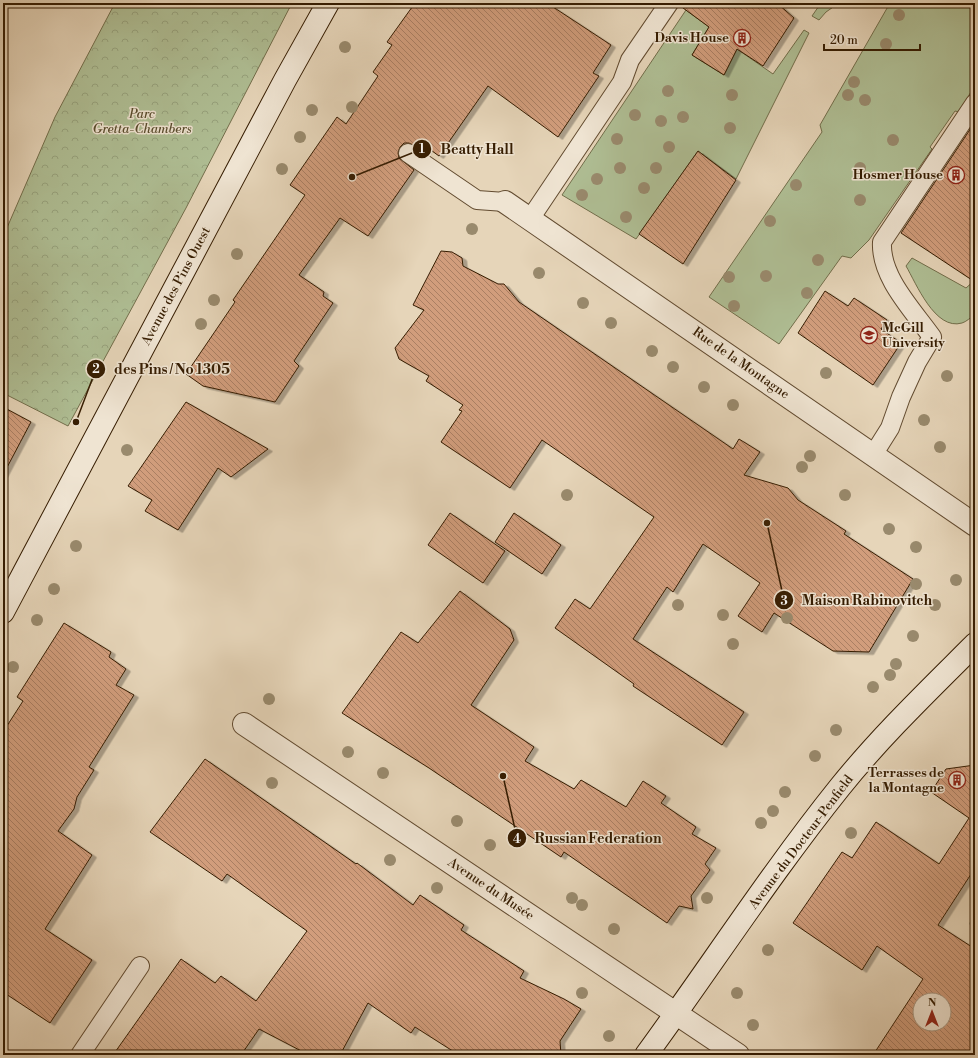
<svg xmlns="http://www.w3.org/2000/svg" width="978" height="1058" font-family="'Libre Bodoni',serif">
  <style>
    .grass { fill: #afbe94; stroke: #726e4b }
    .forest { fill: url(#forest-crowns); stroke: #726e4b }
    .water { fill: url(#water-rules); stroke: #707b69 }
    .building { fill: url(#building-back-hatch); stroke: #361d02; fill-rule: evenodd; filter: url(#shadow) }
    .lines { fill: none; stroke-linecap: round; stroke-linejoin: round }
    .lane-casing { stroke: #624b30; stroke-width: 20 }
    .street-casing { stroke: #624b30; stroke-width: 24 }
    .secondary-casing { stroke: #361d02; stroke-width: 24 }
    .lane { stroke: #efe4d2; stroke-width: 18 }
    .street { stroke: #efe4d2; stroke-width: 22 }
    .secondary { stroke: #efe4d2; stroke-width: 22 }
    .tree { fill: #998a6d }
    .labels { text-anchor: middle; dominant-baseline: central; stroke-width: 3; stroke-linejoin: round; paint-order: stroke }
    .poi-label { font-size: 13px; font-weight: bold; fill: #361d02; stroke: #efe4d2; text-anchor: end }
    .park-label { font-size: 13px; font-style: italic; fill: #5a4d2e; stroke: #efe4d2 }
    .street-label { font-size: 13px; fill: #361d02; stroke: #efe4d2 }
    .leader { fill: none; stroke: #361d02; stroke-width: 1.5 }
    .callout-dot { fill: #361d02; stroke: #efe4d2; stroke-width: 1.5 }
    .mark-label { font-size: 12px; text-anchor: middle; font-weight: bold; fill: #fff }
    .callout-label { font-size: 14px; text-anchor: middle; font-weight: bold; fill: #361d02; stroke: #efe4d2; stroke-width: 3; stroke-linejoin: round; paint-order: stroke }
  </style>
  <defs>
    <pattern id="forest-crowns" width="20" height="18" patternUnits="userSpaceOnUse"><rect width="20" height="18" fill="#afbe94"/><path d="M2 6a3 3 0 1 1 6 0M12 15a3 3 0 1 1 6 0" fill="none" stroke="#97a37e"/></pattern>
    <pattern id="water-rules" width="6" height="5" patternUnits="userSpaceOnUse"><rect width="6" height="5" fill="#96b9ae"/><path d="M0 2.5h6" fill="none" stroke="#7b968b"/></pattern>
    <pattern id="building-back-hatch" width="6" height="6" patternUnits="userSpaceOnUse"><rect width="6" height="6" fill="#d19d7c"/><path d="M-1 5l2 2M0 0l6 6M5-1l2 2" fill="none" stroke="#aa7f63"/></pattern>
    <filter id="shadow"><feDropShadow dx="4.5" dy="2.5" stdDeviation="0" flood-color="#0004"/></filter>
  </defs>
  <rect width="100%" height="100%" fill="#e6d5b9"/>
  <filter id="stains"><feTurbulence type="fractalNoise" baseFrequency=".005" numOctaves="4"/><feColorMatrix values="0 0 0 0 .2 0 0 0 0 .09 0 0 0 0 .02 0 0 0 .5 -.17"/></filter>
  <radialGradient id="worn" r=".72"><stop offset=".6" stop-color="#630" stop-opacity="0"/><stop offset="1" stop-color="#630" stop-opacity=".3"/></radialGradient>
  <g class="grass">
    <path d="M821,3H839L826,12L819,20L812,16Z"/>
    <path d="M890,3H975V85L959,112L955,111L930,147L932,149L869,240L851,258L842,256L779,344L709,297L822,132L820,125Z"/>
    <path d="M686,10L709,27L692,55L724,75L737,49L773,74L804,30L809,33L736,179L698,151L636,239L562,195Z"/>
    <path d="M912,258L966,288L975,280V315C971,317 966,322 962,323C935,331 916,283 906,266Z"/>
  </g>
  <path class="forest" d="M115,3H292L186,208L68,426L3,393V237L55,117Z"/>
  <path class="water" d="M975,914V931L971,928L970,923Z"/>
  <g class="building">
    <path d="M415,3H547L611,45L593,73L599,76L558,137L488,86L439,156L428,148L426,152L409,143H404L400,147L398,153L399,158L414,170L368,236L340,218L299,275L324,292L323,296L333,303L294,361L299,366L275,402L203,386L186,374L235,302L233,300L305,195L290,185L337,117L346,124L378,76L373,72L392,45L387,42Z"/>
    <path d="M679,3H777L794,18L763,66L737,49L724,75L692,55L709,27L679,5Z"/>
    <path d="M975,122V282L901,233Z"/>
    <path d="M698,151L736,180L683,264L639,234Z"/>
    <path d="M441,251L452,252L462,258L463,266L498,284H504L519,302L733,449L739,439L760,452L744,475L788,488L798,500L846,531L844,534L913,579L869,652L833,651L774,613L762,632L738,616L760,583L703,544L673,592L667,587L633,639L744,712L722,745L633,686L634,684L555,628L575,599L590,609L654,517L542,440L510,488L441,442L462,411L459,410L463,405L426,381L429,376L399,359L395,348L424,310L413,305Z"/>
    <path d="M825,291L848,306L854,298L887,320L881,329L901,343L873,385L798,333Z"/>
    <path d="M186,402L268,449L231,477L218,468L178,530L145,511L152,500L128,486Z"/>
    <path d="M3,407L31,422L3,475Z"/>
    <path d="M450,513L505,551L483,583L428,545Z"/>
    <path d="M514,513L561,545L542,574L495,542Z"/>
    <path d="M460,591L510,629L514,640L471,705L534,747L525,761L574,789L581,780L626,807L643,781L666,796L661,803L696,827L692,834L716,848L705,864L710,870L691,896L693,909L679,906L667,923L564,852L561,857L429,768L342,713L401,632L418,643Z"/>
    <path d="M64,623L111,652L109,657L126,669L116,685L134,695L89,767L94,770L77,797L74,809L58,831L92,855L45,929L92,960L50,1023L3,992V732L23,701L17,697Z"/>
    <path d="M205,759L356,864L357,863L413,905L420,895L464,925L461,930L524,971L520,978L564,999L581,1009L560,1041L561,1055H459L415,1027L411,1033L368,1003L340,1055H309L259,1029L241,1055H113L181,959L215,983L221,976L256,1001L307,931L227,874L222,881L150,832Z"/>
    <path d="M975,765V868L938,925L975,949V1055H873L923,979L877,946L862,970L793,923L842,852L852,858L876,822L939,864L969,818L931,792L946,769ZM920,1000H944V1024H920Z"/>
  </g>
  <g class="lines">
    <g class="lane-casing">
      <g id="lane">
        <path d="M408,153L477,200L505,202"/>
        <path d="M530,219L622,82L630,60L669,3"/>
        <path d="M873,455L890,428L901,397L917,362L932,337C913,310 880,277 882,242L975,103"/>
        <path d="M80,1055L140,966"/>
      </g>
    </g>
    <g class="street-casing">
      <g id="street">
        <path d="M505,202L975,525"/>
        <path d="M244,724L738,1055"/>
      </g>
    </g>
    <g class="secondary-casing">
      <g id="secondary">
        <path d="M3,612L285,80L328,3"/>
        <path d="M646,1055C711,966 771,873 840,787C881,736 929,690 975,644"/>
      </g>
    </g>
    <use href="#lane" class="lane"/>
    <use href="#street" class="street"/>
    <use href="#secondary" class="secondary"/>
  </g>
  <g class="tree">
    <circle cx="899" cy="15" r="6"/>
    <circle cx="886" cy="44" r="6"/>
    <circle cx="345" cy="47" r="6"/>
    <circle cx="854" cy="82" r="6"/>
    <circle cx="668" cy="91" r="6"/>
    <circle cx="732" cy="95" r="6"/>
    <circle cx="848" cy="95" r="6"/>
    <circle cx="865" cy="100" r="6"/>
    <circle cx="352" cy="107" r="6"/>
    <circle cx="312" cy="110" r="6"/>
    <circle cx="635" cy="115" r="6"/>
    <circle cx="683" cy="117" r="6"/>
    <circle cx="661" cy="121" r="6"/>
    <circle cx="730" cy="128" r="6"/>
    <circle cx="300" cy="137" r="6"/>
    <circle cx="617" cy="139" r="6"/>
    <circle cx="893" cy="140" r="6"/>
    <circle cx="669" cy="147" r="6"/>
    <circle cx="620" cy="168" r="6"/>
    <circle cx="656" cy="168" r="6"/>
    <circle cx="860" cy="168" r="6"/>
    <circle cx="282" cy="169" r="6"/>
    <circle cx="597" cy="179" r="6"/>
    <circle cx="796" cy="185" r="6"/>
    <circle cx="644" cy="188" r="6"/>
    <circle cx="582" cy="195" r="6"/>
    <circle cx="860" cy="200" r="6"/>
    <circle cx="626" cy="217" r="6"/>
    <circle cx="770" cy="221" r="6"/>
    <circle cx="472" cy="229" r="6"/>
    <circle cx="237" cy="254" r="6"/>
    <circle cx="818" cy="260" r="6"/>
    <circle cx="539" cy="273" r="6"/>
    <circle cx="766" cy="276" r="6"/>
    <circle cx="729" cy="277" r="6"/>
    <circle cx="807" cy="293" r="6"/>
    <circle cx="214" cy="300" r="6"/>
    <circle cx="583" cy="303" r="6"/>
    <circle cx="734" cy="306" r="6"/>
    <circle cx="611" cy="323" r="6"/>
    <circle cx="201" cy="324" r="6"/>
    <circle cx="652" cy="351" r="6"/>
    <circle cx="673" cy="367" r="6"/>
    <circle cx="826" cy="373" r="6"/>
    <circle cx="947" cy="376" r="6"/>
    <circle cx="704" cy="387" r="6"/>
    <circle cx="733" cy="405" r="6"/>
    <circle cx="924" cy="420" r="6"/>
    <circle cx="940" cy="447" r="6"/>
    <circle cx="127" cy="450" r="6"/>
    <circle cx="810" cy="456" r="6"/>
    <circle cx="802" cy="467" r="6"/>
    <circle cx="567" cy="495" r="6"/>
    <circle cx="845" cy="495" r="6"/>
    <circle cx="889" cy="529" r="6"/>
    <circle cx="76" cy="546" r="6"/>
    <circle cx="916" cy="547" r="6"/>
    <circle cx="956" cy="580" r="6"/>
    <circle cx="916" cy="584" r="6"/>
    <circle cx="54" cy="589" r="6"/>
    <circle cx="678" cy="605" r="6"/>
    <circle cx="935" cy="605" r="6"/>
    <circle cx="723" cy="615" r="6"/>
    <circle cx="787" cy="618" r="6"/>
    <circle cx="37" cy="620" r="6"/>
    <circle cx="913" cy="636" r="6"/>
    <circle cx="733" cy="644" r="6"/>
    <circle cx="896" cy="664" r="6"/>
    <circle cx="13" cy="667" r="6"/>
    <circle cx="890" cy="675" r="6"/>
    <circle cx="873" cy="687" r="6"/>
    <circle cx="269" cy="699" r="6"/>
    <circle cx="836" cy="730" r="6"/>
    <circle cx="348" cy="752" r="6"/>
    <circle cx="815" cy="756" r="6"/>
    <circle cx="383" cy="773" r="6"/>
    <circle cx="272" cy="783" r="6"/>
    <circle cx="785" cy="792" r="6"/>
    <circle cx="773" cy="811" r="6"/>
    <circle cx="457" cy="821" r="6"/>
    <circle cx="761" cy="823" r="6"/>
    <circle cx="851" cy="833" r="6"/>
    <circle cx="490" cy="845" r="6"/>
    <circle cx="390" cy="860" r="6"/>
    <circle cx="437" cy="888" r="6"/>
    <circle cx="572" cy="898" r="6"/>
    <circle cx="707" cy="898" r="6"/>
    <circle cx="582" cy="905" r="6"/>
    <circle cx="614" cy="929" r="6"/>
    <circle cx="768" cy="950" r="6"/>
    <circle cx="582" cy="993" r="6"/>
    <circle cx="737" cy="993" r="6"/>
    <circle cx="753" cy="1025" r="6"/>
    <circle cx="609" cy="1036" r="6"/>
  </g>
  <defs>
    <g id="building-ring" transform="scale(0.9)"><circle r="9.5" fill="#efe4d2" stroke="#8f2418" stroke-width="1.5"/><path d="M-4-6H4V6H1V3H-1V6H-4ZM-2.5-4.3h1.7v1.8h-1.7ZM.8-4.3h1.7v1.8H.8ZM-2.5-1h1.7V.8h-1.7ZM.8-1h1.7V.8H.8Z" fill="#8f2418"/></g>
    <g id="university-ring" transform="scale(0.9)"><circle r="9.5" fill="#efe4d2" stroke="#8f2418" stroke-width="1.5"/><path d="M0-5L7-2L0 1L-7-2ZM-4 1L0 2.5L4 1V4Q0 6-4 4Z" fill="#8f2418"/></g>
  </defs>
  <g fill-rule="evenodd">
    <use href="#building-ring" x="742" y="38"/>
    <use href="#building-ring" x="956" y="175"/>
    <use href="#university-ring" x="869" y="335"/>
    <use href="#building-ring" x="957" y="780"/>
  </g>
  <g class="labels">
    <g class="poi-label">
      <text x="729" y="38">Davis House</text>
      <text x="943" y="175">Hosmer House</text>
      <text x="882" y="328" text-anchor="start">McGill<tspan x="882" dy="15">University</tspan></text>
      <text x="944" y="773">Terrasses de<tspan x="944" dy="15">la Montagne</tspan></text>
    </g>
    <g class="park-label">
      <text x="142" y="114">Parc<tspan x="142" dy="15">Gretta-Chambers</tspan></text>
    </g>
    <g class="street-label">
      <text transform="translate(176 286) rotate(-62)">Avenue des Pins Ouest</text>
      <text transform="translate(741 363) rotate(35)">Rue de la Montagne</text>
      <text transform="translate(801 842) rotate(-53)">Avenue du Docteur-Penfield</text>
      <text transform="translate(491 889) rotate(34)">Avenue du Musée</text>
    </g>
  </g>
  <path class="leader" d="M352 177L422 149M76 422L96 369M767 523L784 600M503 776L517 838"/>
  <g class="callout-dot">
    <circle cx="352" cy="177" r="4"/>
    <circle cx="76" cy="422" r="4"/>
    <circle cx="767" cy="523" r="4"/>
    <circle cx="503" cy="776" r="4"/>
    <circle cx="422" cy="149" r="10"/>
    <circle cx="96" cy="369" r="10"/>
    <circle cx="784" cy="600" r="10"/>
    <circle cx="517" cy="838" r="10"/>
  </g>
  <g class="mark-label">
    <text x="422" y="153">1</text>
    <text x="96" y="373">2</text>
    <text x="784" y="605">3</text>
    <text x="517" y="843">4</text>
  </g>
  <g class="callout-label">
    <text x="477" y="154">Beatty Hall</text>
    <text x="172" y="374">des Pins / No 1305</text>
    <text x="867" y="605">Maison Rabinovitch</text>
    <text x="598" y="843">Russian Federation</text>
  </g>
  <rect width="978" height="1058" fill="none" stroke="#e6d5b9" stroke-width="16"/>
  <rect x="4" y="4" width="970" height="1050" fill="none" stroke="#361d02" stroke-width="2"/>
  <rect x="8" y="8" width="962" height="1042" fill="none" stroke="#361d02"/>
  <g transform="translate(932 1012)"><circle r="19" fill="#efe4d2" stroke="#a5947f"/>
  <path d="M0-3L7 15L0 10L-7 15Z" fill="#8f2418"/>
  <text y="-6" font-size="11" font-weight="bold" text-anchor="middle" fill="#361d02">N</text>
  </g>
  <path d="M824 44v6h96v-6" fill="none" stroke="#361d02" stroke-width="2"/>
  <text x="830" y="44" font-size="12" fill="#361d02" stroke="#efe4d2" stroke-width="3" paint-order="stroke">20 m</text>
  <rect width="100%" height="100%" filter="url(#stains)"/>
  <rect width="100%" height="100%" fill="url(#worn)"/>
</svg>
